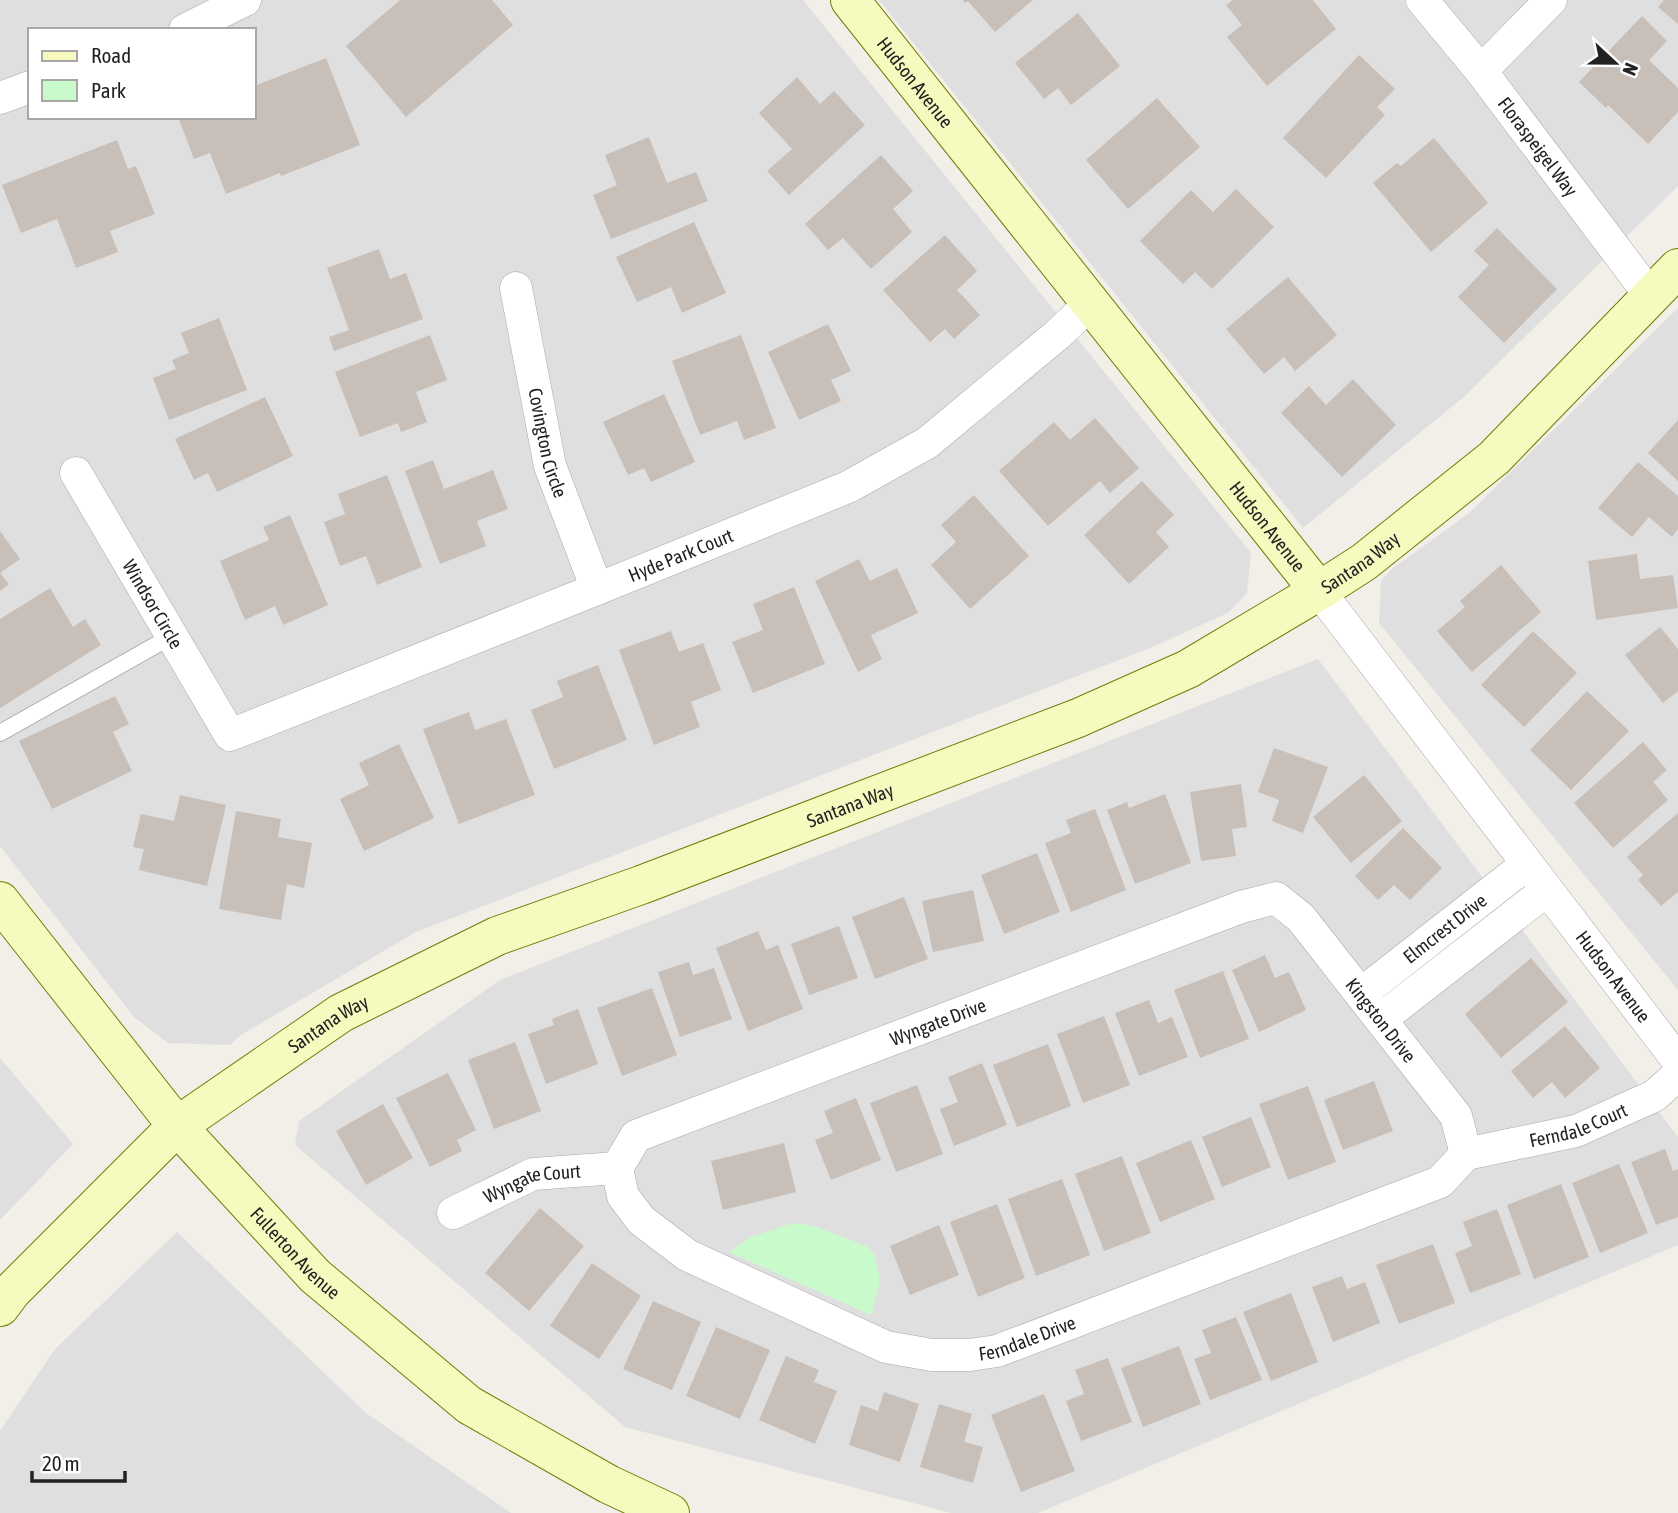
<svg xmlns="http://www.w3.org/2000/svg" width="1678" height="1513" font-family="'Asap Condensed',sans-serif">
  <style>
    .residential { fill: #e0dfdf; fill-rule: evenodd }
    .park { fill: #c8facc }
    .building { fill: #c7bfb8 }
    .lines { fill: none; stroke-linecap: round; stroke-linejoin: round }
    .lane-casing { stroke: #a9a9a9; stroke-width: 18 }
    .street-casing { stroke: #a9a9a9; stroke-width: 33 }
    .secondary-casing { stroke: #707d05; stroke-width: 40 }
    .lane { stroke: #fff; stroke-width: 16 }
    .street { stroke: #fff; stroke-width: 32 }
    .secondary { stroke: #f7fabf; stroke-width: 38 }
    .labels { text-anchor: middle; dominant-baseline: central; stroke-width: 5; stroke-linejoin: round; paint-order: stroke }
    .street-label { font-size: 19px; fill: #222; stroke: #fff }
  </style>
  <rect width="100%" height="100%" fill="#f2efe9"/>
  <g class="residential">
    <path d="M0,0H803L1251,553L1247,593L1228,613L1150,648L416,932L241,1035L230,1045L168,1043L134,1017L0,846ZM30,30H254V117H30Z"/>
    <path d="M879,0H1678V186L1465,396L1303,528Z"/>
    <path d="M1678,308V990L1379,623L1381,581L1392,569L1469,513Z"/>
    <path d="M1318,659L1678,1137V1245L1038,1513H951L625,1427L295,1145L299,1121L500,980Z"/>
    <path d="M0,1058L73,1144L0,1220Z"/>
    <path d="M177,1232L366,1413L511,1513H0V1431L55,1349Z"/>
  </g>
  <path class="park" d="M793,1223L815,1226L868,1247L875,1255L880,1281L871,1315L729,1252L751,1237Z"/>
  <g class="building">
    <path d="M400,0H492L513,25L406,117L346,46Z"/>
    <path d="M963,0H1033L995,32L968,1L965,3Z"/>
    <path d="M1233,0H1313L1336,29L1267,86L1227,37L1242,25L1226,5Z"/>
    <path d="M1664,0H1678V24L1658,7Z"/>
    <path d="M1078,13L1120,66L1071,105L1058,88L1044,99L1015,63Z"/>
    <path d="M1642,16L1667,41L1649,60L1678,88V112L1648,144L1608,105L1606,108L1579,82Z"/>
    <path d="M1359,55L1395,89L1377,107L1385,115L1326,178L1283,138Z"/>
    <path d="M326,58L360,145L281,176L280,173L226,194L210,153L194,159L178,117H254V86Z"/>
    <path d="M797,77L820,104L834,91L865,125L789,195L767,171L792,149L759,113Z"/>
    <path d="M1157,98L1200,147L1128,209L1086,160Z"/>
    <path d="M649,137L667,183L696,172L708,201L611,239L593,195L617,185L605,155Z"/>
    <path d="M1434,138L1488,203L1431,252L1373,183L1397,163L1401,166Z"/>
    <path d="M117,140L128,169L136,166L155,214L110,231L118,252L76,268L57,219L21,233L2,185Z"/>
    <path d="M881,155L913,191L893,209L912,232L871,269L843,238L828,250L805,224Z"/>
    <path d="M1236,189L1274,227L1212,289L1195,272L1183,284L1140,241L1191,190L1213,212Z"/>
    <path d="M694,222L726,293L682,313L671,287L637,302L616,257Z"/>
    <path d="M1497,228L1557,289L1504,343L1458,297L1489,265L1474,251Z"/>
    <path d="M945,235L977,271L957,290L980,315L954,339L945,329L930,342L883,290Z"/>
    <path d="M379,249L390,279L406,273L423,319L334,351L329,337L349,330L327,268Z"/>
    <path d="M1288,277L1337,335L1295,371L1284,357L1264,374L1226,329Z"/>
    <path d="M219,318L247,390L169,420L153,378L176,369L172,360L189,353L181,333Z"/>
    <path d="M828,324L851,371L831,380L841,401L799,420L768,352Z"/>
    <path d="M430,335L447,380L416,392L427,422L401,432L398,423L360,437L335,372Z"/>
    <path d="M741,335L776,428L744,440L737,421L700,435L672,361Z"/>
    <path d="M1353,379L1396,425L1342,477L1281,413L1309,386L1326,405Z"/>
    <path d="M664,394L695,462L651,482L644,468L628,475L603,422Z"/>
    <path d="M265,397L293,456L217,492L208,473L194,480L175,439Z"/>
    <path d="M1095,418L1139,468L1110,493L1100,481L1048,526L999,471L1054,422L1070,440Z"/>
    <path d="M1678,420V481L1648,453Z"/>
    <path d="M433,460L444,489L493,470L508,509L477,521L486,546L440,564L405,471Z"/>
    <path d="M1638,462L1678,496V529L1672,537L1649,517L1632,537L1598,508Z"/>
    <path d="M387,475L422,567L377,585L366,556L340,566L324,522L345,514L338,494Z"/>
    <path d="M1142,481L1174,515L1156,532L1169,547L1129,584L1084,535Z"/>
    <path d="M974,495L1029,556L970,609L931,565L956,542L941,525Z"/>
    <path d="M290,515L328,605L283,625L275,606L245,620L220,561L269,540L263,527Z"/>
    <path d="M0,531L20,559L0,573L9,584L0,591Z"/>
    <path d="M1637,554L1640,579L1673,575L1678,608L1596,620L1588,561Z"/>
    <path d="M859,559L870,581L897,568L918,613L871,635L882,659L858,672L815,581Z"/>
    <path d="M1501,565L1541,612L1472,672L1437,631L1465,607L1460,601Z"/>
    <path d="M794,587L825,664L753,693L732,642L763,630L753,604Z"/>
    <path d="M50,588L73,627L85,619L101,645L0,708V619Z"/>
    <path d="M1660,627L1678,649V691L1663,703L1625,655Z"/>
    <path d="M671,631L679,652L703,643L721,690L691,702L700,727L654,745L619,650Z"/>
    <path d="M1533,631L1577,673L1524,727L1481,685Z"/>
    <path d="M598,665L627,740L554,769L531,710L563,697L557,681Z"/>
    <path d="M1587,691L1629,731L1571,790L1530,750Z"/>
    <path d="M115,696L129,724L113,732L132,771L52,809L19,741Z"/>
    <path d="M469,712L475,730L506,719L535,795L459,824L423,729Z"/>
    <path d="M1643,742L1667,770L1653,782L1668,800L1613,848L1574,803Z"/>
    <path d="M399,744L434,818L364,851L340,799L369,785L359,763Z"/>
    <path d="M1274,748L1328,767L1303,833L1272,821L1279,800L1258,792Z"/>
    <path d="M1364,775L1402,821L1351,863L1313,817Z"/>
    <path d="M1241,784L1247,827L1232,829L1236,856L1201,861L1190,792Z"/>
    <path d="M1165,794L1191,863L1135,884L1107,810L1127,802L1129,808Z"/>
    <path d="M180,795L226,805L207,886L139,870L144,849L133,847L141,814L174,821Z"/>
    <path d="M1095,809L1126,890L1071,912L1045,843L1071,833L1066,820Z"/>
    <path d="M236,811L281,819L278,837L312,843L304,888L287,884L281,920L219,909Z"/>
    <path d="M1678,813V892L1661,906L1638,880L1643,875L1627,857Z"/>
    <path d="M1403,828L1442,868L1410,900L1394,885L1378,900L1355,876Z"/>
    <path d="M1037,853L1060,912L1004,934L981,875Z"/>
    <path d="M973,890L984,941L933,952L922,901Z"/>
    <path d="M904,897L928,959L875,979L852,917Z"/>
    <path d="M839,926L858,978L809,995L791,944Z"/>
    <path d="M758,931L766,950L778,945L803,1009L748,1031L716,948Z"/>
    <path d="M1265,955L1275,978L1289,972L1306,1010L1259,1032L1232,970Z"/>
    <path d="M1531,958L1568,1002L1501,1058L1465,1014Z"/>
    <path d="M689,962L693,975L714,968L732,1019L680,1037L658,972Z"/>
    <path d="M1223,971L1249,1039L1200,1058L1174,990Z"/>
    <path d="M652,988L677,1055L622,1076L597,1008Z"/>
    <path d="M1149,1000L1158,1023L1172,1017L1188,1057L1139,1076L1115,1013Z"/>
    <path d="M578,1009L598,1064L546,1084L528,1034L554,1025L552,1019Z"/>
    <path d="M1104,1016L1130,1085L1083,1103L1057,1034Z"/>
    <path d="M1565,1026L1600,1068L1565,1098L1552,1082L1533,1098L1511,1071Z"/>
    <path d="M515,1042L541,1111L494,1129L468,1060Z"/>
    <path d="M1048,1044L1071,1106L1017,1127L993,1065Z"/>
    <path d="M982,1063L1007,1125L954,1146L940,1109L958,1102L948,1077Z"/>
    <path d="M448,1073L476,1130L457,1140L462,1151L430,1167L396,1098Z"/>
    <path d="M1374,1081L1393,1131L1343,1150L1324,1100Z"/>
    <path d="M917,1085L943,1154L896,1172L870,1103Z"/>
    <path d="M1308,1086L1336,1162L1288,1180L1259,1104Z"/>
    <path d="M856,1098L881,1160L831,1180L815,1140L833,1133L824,1111Z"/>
    <path d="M383,1104L413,1158L366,1185L336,1131Z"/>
    <path d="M1251,1117L1271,1167L1222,1187L1202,1137Z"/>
    <path d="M1191,1140L1215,1199L1160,1222L1136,1163Z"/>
    <path d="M784,1143L796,1192L723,1210L711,1161Z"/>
    <path d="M1665,1149L1673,1171L1678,1169V1217L1656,1225L1631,1162Z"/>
    <path d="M1122,1156L1151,1233L1104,1251L1075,1174Z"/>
    <path d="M1619,1164L1648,1233L1600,1253L1572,1183Z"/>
    <path d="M1062,1179L1090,1255L1036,1276L1008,1199Z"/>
    <path d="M1561,1184L1589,1257L1534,1279L1507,1205Z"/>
    <path d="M997,1204L1025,1278L978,1297L950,1222Z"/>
    <path d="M540,1208L584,1246L529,1311L485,1273Z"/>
    <path d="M1497,1209L1521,1274L1470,1293L1455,1253L1472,1246L1463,1222Z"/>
    <path d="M939,1225L959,1275L910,1295L890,1246Z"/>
    <path d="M1433,1244L1455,1303L1399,1324L1376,1265Z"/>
    <path d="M592,1263L641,1296L599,1359L550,1326Z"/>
    <path d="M1342,1276L1347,1289L1365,1282L1380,1323L1333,1342L1312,1287Z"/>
    <path d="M1291,1293L1318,1362L1271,1381L1243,1312Z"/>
    <path d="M653,1301L701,1322L672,1390L623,1369Z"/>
    <path d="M1236,1317L1262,1380L1210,1400L1194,1359L1211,1353L1202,1330Z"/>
    <path d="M716,1327L770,1350L740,1419L686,1396Z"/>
    <path d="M1179,1346L1201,1404L1143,1427L1121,1368Z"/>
    <path d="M786,1356L819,1370L814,1382L837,1391L815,1444L759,1420Z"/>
    <path d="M1108,1358L1132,1422L1081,1441L1066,1401L1084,1394L1075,1370Z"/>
    <path d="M884,1392L919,1404L900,1462L849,1445L861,1405L878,1411Z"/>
    <path d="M1044,1394L1075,1471L1021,1492L991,1415Z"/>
    <path d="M939,1404L972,1414L964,1442L983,1447L973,1483L920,1467Z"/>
  </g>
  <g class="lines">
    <g class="lane-casing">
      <path id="lane" d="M0,733L172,636"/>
    </g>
    <g class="street-casing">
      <g id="street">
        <path id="s1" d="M1422,0L1481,71L1650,295"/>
        <path d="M185,30L245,0"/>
        <path d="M1481,71L1551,0"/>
        <path d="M0,98L30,87"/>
        <path id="s2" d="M516,288L550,466L597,589"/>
        <path id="s3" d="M76,473L230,735L597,589L848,487L927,443L1057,335L1091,303"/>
        <path id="s4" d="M1319,591L1678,1061"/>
        <path id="s5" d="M1362,993L1527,864"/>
        <path d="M1381,1019L1547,890"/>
        <path id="s6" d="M1466,1154L1576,1131L1654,1096L1678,1075"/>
        <path id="s7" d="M617,1168L636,1136L1241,907L1276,898L1301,918L1456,1116L1466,1154"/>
        <path id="s8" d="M617,1168L623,1196L641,1220L687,1255L886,1347L932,1355H970L997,1351L1440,1182L1466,1154"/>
        <path id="s9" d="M453,1213L533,1174L617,1168"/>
      </g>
    </g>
    <g class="secondary-casing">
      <g id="secondary">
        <path id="s10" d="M850,0L1319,591"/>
        <path id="s11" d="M0,901L177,1126L315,1276L469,1405L608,1484L670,1513"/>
        <path id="s12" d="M0,1307L12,1291L177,1126L341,1013L497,936L641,885L1078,718L1188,669L1319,591L1364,562L1494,458L1678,268"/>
      </g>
    </g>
    <use href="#lane" class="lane"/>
    <use href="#street" class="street"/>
    <use href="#secondary" class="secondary"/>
  </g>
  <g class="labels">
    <g class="street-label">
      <text stroke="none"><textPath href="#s10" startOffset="105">Hudson Avenue</textPath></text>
      <text stroke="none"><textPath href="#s1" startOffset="187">Floraspeigel Way</textPath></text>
      <text stroke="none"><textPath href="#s2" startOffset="158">Covington Circle</textPath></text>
      <text stroke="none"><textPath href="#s10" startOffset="672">Hudson Avenue</textPath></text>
      <text stroke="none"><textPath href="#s3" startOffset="789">Hyde Park Court</textPath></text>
      <text stroke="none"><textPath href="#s12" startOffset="1570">Santana Way</textPath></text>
      <text stroke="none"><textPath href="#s3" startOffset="152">Windsor Circle</textPath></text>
      <text stroke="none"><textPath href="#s12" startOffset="1003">Santana Way</textPath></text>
      <text stroke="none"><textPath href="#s5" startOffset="105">Elmcrest Drive</textPath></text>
      <text stroke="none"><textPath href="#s4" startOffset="485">Hudson Avenue</textPath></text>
      <text stroke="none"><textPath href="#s7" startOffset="882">Kingston Drive</textPath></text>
      <text stroke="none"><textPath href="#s7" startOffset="360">Wyngate Drive</textPath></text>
      <text stroke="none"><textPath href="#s12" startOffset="436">Santana Way</textPath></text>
      <text stroke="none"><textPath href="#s6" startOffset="116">Ferndale Court</textPath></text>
      <text stroke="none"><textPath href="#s9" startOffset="86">Wyngate Court</textPath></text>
      <text stroke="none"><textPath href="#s11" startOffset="460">Fullerton Avenue</textPath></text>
      <text stroke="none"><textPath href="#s8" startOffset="480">Ferndale Drive</textPath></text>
    </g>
  </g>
  <rect x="28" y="28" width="228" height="91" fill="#ffffff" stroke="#a7a7a7" stroke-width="2"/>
  <rect x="42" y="51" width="35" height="10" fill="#f7fabf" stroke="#a7a7a7" stroke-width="2"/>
  <text x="91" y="63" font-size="21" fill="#222222">Road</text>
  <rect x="42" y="80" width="35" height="21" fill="#c8facc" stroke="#a7a7a7" stroke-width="2"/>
  <text x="91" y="98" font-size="21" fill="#222222">Park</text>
  <g transform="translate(1615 63) rotate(112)" stroke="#ffffff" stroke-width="5" paint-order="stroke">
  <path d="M0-5L12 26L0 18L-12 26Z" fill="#222222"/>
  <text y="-10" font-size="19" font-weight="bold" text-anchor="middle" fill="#222222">N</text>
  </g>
  <path d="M32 1471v10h93v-10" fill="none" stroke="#222222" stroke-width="3.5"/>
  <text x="42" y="1471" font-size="21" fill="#222222" stroke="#ffffff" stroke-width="5" paint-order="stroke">20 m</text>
</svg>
